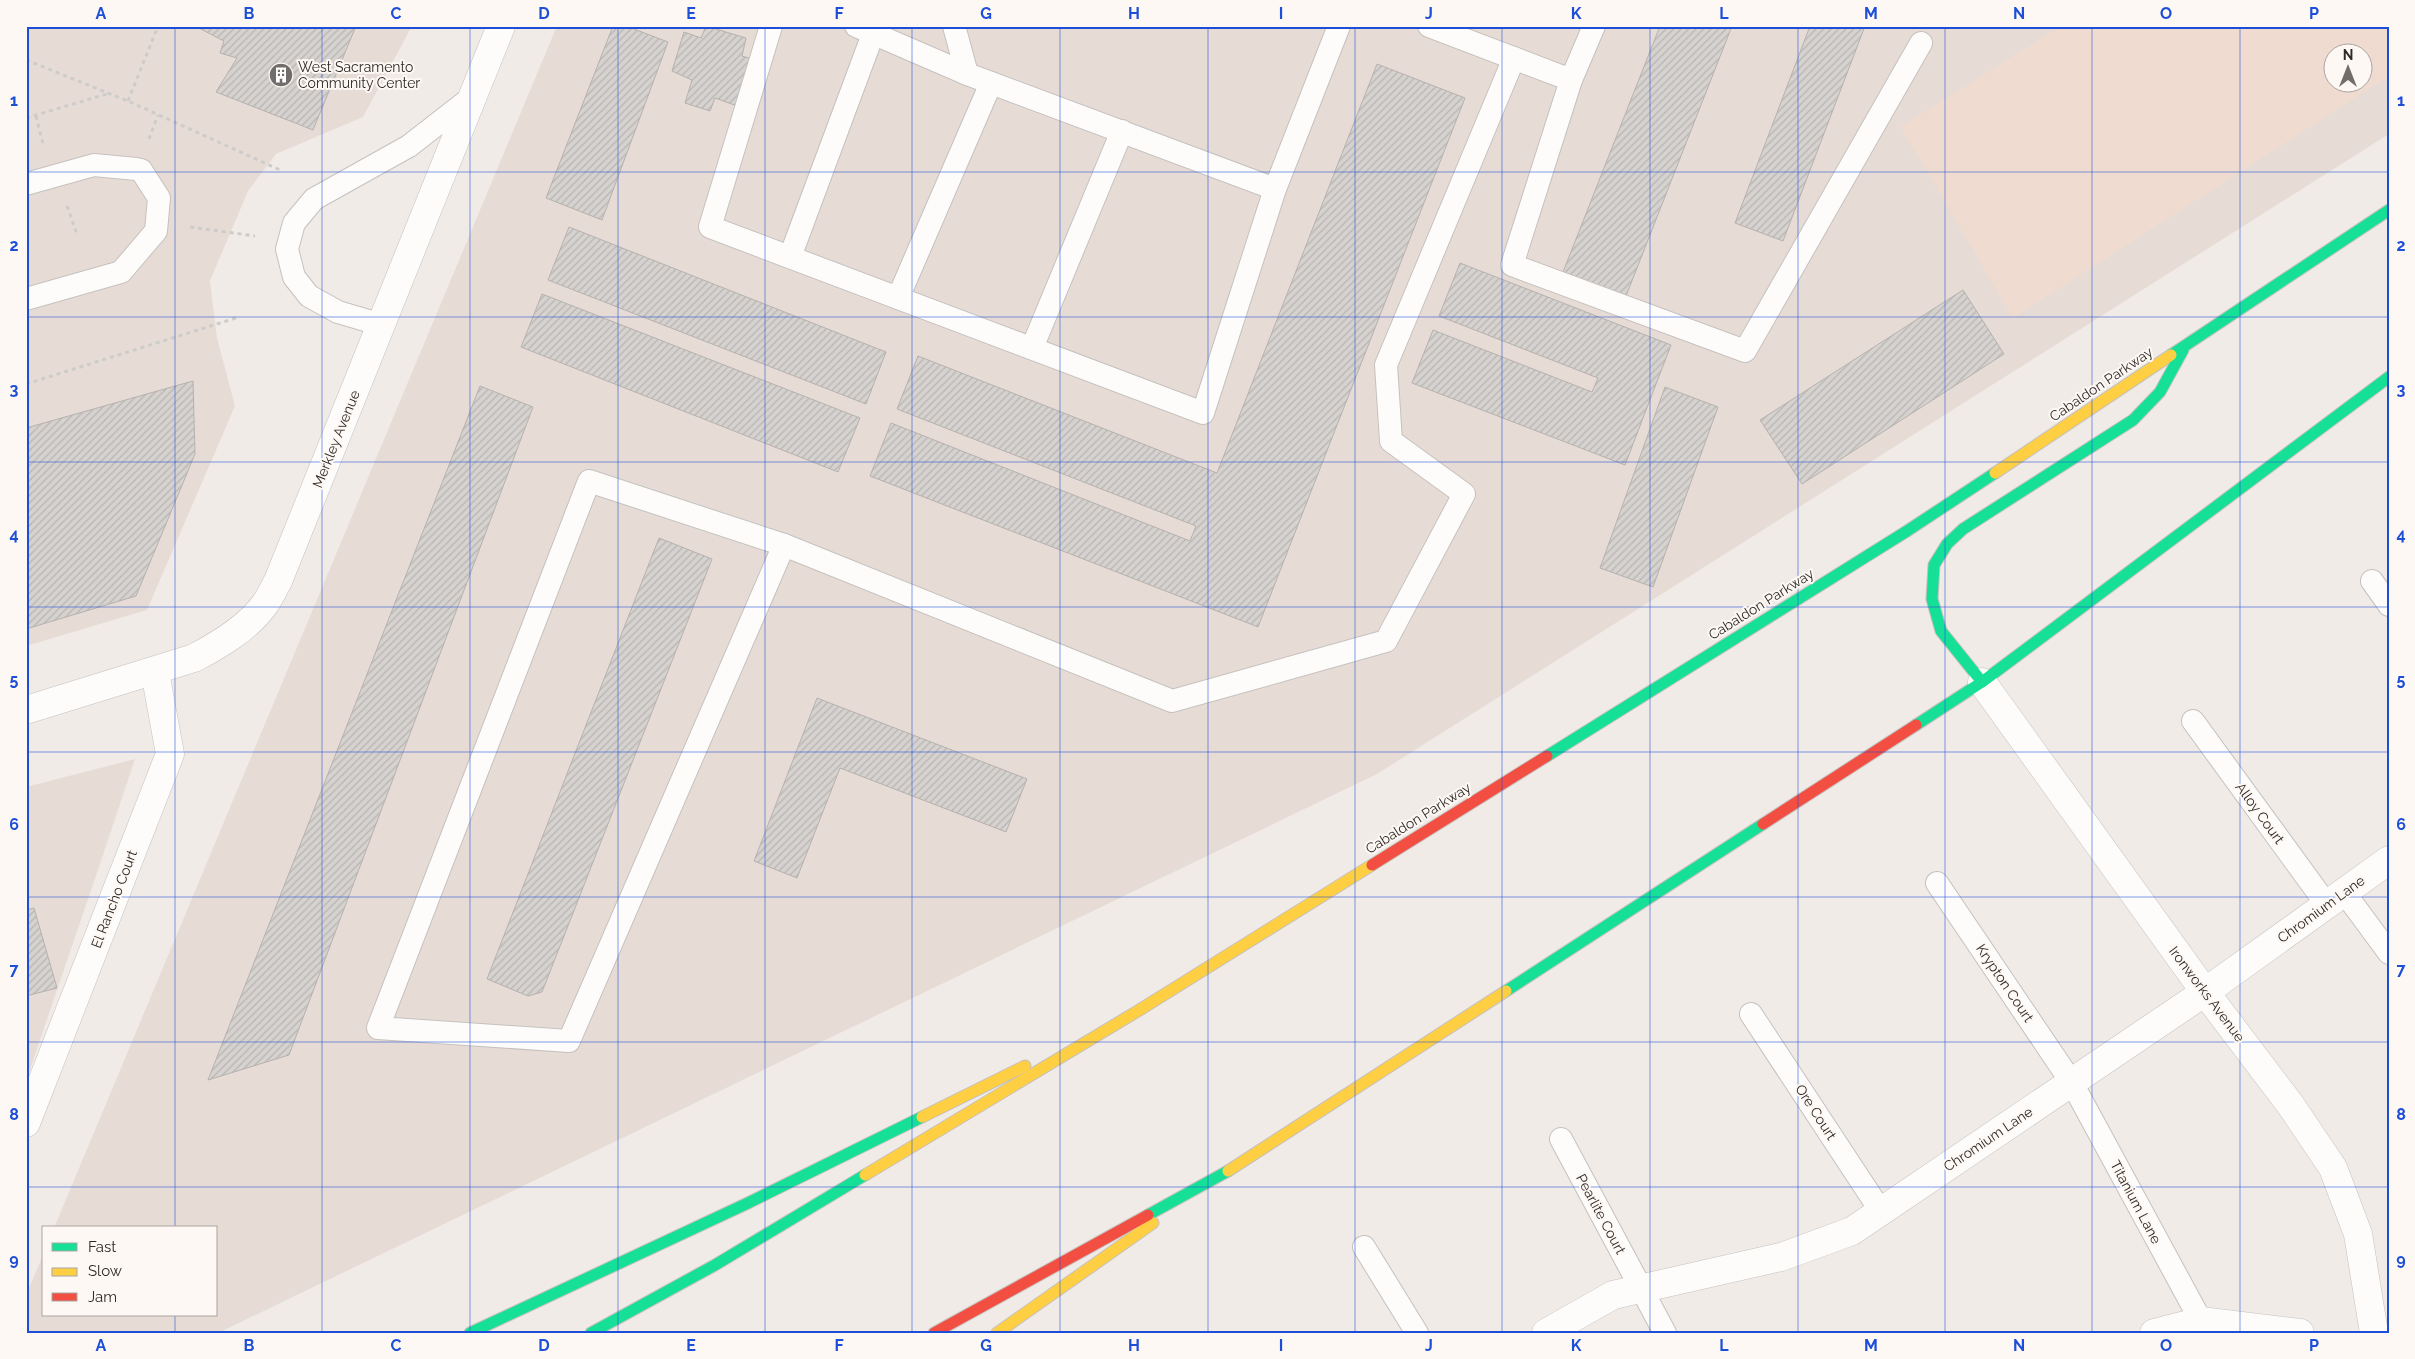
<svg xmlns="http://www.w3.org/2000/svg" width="2415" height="1359" font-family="Raleway,sans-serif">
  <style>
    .built { fill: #e7dcd5; fill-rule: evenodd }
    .green { fill: #efdbcf; fill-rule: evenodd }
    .building { fill: url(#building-hatch); stroke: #b6b1ae }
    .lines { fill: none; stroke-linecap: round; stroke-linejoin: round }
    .lane-casing { stroke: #c5c1be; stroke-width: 24 }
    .street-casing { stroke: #c5c1be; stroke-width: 29 }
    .fast-casing { stroke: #c5c1be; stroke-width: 13 }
    .slow-casing { stroke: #c5c1be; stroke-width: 13 }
    .jam-casing { stroke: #c5c1be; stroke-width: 13 }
    .path { stroke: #cdccca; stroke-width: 3; stroke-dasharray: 4 4; stroke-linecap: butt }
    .lane { stroke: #fdfcfb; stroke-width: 22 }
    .street { stroke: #fdfcfb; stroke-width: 28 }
    .fast { stroke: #16e098; stroke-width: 11 }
    .slow { stroke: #ffcf43; stroke-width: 11 }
    .jam { stroke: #f24e42; stroke-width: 11 }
    .grid { fill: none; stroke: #1d4ed8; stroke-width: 1; stroke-opacity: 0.55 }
    .labels { text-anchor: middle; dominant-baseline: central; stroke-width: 4; stroke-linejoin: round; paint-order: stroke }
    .poi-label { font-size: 14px; fill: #2d2926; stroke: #fef8f4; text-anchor: start }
    .street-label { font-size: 14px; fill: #2d2926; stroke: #fef8f4 }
    .neatline { fill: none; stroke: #1d4ed8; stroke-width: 2 }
    .grid-label { font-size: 16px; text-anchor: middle; font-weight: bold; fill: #1d4ed8 }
  </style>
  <defs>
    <pattern id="building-hatch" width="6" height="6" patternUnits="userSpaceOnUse" patternTransform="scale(1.25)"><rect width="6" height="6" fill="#d6d2cf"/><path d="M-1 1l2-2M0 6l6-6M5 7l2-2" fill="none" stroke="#b8b4b2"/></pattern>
  </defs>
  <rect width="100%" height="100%" fill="#f0ebe7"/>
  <g class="built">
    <path d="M26,26H412L363,117L276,154L248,191L210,281L217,338L235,406L147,610L26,646Z"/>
    <path d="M557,26H2389V134L1377,774L218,1333H26V1295L44,1253V1315H216V1228H54ZM2332,52H2362V82H2332Z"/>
    <path d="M135,759L99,867L26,1081V787Z"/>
  </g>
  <path class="green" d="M2061,26H2389V76L2013,318L1901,127ZM2332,52H2362V82H2332Z"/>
  <g class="building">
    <path d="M195,26H356L313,130L216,92L237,58L220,53L224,41Z"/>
    <path d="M613,26H626L668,42L602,220L546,198Z"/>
    <path d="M706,26L746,38L742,56L755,60L740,107L715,98L710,111L685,103L692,80L672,71L684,32L701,38Z"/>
    <path d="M1660,26H1732L1626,296L1563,272Z"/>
    <path d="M1810,26H1865L1783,241L1735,223Z"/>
    <path d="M1377,64L1465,98L1258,627L870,476L891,423L1190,541L1196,526L897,409L918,356L1217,473Z"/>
    <path d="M569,227L886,352L866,404L548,280Z"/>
    <path d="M1460,263L1671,345L1625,465L1412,383L1433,330L1592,392L1598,378L1439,316Z"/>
    <path d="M1963,290L2004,354L1802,484L1760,420Z"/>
    <path d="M542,294L860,418L838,472L521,347Z"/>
    <path d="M193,381L195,454L136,596L26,629V428Z"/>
    <path d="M480,386L533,407L289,1055L208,1080Z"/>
    <path d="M1665,387L1718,407L1653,587L1600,568Z"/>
    <path d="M659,538L712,559L542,992L528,996L487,979Z"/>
    <path d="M817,698L1027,779L1006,832L840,768L797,878L754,861Z"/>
    <path d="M34,908L57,988L26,996V910Z"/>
  </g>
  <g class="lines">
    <g class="lane-casing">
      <g id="lane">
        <path d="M771,26L710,227L1203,413L1275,189"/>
        <path d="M856,26L967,74L1275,189L1339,26"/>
        <path d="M954,26L967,74"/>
        <path d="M1429,26L1571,80L1594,26"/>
        <path d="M1571,80L1512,265L1745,351L1921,43"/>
        <path d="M26,184L94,165L136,169L141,170L159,198L156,231L121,272L26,299"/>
        <path d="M790,257L873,34"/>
        <path d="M898,298L991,83"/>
        <path d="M382,325L338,312L309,296L294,277L287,249L294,223L314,199L409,146L472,97"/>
        <path d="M1032,348L1122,131"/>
        <path d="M589,481L784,545L569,1041L378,1028Z"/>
        <path d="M784,545L1172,701L1386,641L1464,494L1391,441L1386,365L1514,58"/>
        <path d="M2372,581L2389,605"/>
        <path d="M2193,721L2327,905"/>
        <path d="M1937,883L2072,1083L2201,1321"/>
        <path d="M2344,892L2389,953"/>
        <path d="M1751,1014L1880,1210"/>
        <path d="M1561,1139L1665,1333"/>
        <path d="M1364,1247L1417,1333"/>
      </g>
    </g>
    <g class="street-casing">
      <g id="street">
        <path d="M1982,682L2205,992L2292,1107L2333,1168L2358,1234L2374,1333"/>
        <path d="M26,710L194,658C219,645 248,628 265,604C270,597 274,588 278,581L501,26"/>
        <path d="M26,1123L170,754L155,672"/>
        <path d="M1546,1333L1613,1295L1781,1257L1852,1231L2205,992L2389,860"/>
        <path d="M2154,1333L2201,1321L2300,1333"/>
      </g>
    </g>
    <g class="fast-casing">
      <g id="fast">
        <path d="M2171,355L2389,210"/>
        <path d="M1982,682L1941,631L1932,599L1934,565L1947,544L1963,529L2133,420L2160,392L2183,350"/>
        <path d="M1916,725L1982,682L2389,377"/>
        <path d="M1547,756L1907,531L1995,473"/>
        <path d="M1506,991L1763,824"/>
        <path d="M1148,1215L1228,1171"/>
        <path d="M470,1333L748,1203L922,1117"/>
        <path d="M591,1333L715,1265L865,1175"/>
      </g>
    </g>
    <g class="slow-casing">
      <g id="slow">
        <path d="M1995,473L2171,355"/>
        <path d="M1141,1009L1372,865"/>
        <path d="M922,1117L1025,1066"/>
        <path d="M1228,1171L1506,991"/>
        <path d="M865,1175L1141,1009"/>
        <path d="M997,1333L1153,1223"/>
      </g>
    </g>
    <g class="jam-casing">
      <g id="jam">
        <path d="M1763,824L1916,725"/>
        <path d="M1372,865L1547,756"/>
        <path d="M934,1333L1148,1215"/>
      </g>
    </g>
    <g class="path">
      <path d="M26,60L128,101L280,170"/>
      <path d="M128,101L158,26"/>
      <path d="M36,116L43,144"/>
      <path d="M26,118L107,94"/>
      <path d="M149,139L158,115"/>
      <path d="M67,206L77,234"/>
      <path d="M190,227L255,236"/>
      <path d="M26,384L236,318"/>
    </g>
    <use href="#lane" class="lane"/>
    <use href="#street" class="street"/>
    <use href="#fast" class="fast"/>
    <use href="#slow" class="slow"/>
    <use href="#jam" class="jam"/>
  </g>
  <path class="grid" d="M175,26V1228M322,26V1333M470,26V1333M618,26V1333M765,26V1333M912,26V1333M1060,26V1333M1208,26V1333M1355,26V1333M1502,26V1333M1650,26V1333M1798,26V1333M1945,26V1333M2092,26V1333M2240,26V1333M26,172H2389M26,317H2389M26,462H2389M26,607H2389M26,752H2389M26,897H2389M26,1042H2389M26,1187H2389M175,1315V1333"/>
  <defs>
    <g id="building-disc" transform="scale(1.25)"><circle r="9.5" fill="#716d6a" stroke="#fef8f4"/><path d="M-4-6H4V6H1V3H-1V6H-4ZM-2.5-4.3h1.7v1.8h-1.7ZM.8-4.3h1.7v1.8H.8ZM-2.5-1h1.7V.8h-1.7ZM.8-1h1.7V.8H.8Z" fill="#fff"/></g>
  </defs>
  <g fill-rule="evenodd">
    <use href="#building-disc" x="281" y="75"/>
  </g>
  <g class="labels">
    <g class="poi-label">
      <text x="298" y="67">West Sacramento<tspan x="298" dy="16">Community Center</tspan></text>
    </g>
    <g class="street-label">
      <text transform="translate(2101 384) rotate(-34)">Cabaldon Parkway</text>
      <text transform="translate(336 439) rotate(-68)">Merkley Avenue</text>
      <text transform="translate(1761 604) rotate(-32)">Cabaldon Parkway</text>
      <text transform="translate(2260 813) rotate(54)">Alloy Court</text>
      <text transform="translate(1418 818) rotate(-32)">Cabaldon Parkway</text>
      <text transform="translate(114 899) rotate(-69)">El Rancho Court</text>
      <text transform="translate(2321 909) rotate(-36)">Chromium Lane</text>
      <text transform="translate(2005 983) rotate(56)">Krypton Court</text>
      <text transform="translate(2207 994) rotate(53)">Ironworks Avenue</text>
      <text transform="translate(1816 1112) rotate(57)">Ore Court</text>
      <text transform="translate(1988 1139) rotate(-34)">Chromium Lane</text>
      <text transform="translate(2136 1202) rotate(62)">Titanium Lane</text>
      <text transform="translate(1601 1214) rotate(62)">Pearlite Court</text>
    </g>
  </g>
  <rect width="2415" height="1359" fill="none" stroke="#fef8f4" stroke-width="55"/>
  <rect x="42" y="1226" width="175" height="90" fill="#fef8f4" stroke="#aaa5a2"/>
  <rect x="52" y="1243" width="25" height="8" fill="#16e098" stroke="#aaa5a2"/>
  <text x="88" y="1252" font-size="15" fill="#2d2926">Fast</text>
  <rect x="52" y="1268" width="25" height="8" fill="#ffcf43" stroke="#aaa5a2"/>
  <text x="88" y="1276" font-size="15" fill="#2d2926">Slow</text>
  <rect x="52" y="1293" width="25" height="8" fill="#f24e42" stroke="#aaa5a2"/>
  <text x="88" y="1302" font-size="15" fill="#2d2926">Jam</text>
  <g transform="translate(2348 68)"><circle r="24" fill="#fef8f4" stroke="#aaa5a2"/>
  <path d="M0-4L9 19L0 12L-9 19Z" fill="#716d6a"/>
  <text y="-8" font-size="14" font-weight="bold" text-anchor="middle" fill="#2d2926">N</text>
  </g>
  <rect x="28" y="28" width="2360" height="1304" class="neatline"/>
  <g class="grid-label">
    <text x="101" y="19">A</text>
    <text x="249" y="19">B</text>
    <text x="396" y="19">C</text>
    <text x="544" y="19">D</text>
    <text x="691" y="19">E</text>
    <text x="839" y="19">F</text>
    <text x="986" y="19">G</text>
    <text x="1134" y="19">H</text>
    <text x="1281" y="19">I</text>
    <text x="1429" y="19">J</text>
    <text x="1576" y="19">K</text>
    <text x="1724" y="19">L</text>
    <text x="1871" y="19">M</text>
    <text x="2019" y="19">N</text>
    <text x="2166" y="19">O</text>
    <text x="2314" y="19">P</text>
    <text x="14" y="106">1</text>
    <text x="2401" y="106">1</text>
    <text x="14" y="251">2</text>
    <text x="2401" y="251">2</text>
    <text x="14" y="395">3</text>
    <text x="2401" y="395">3</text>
    <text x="14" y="540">4</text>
    <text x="2401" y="540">4</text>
    <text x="14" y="685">5</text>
    <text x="2401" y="685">5</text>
    <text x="14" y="830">6</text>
    <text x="2401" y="830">6</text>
    <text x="14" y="975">7</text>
    <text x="2401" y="975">7</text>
    <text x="14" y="1120">8</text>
    <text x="2401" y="1120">8</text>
    <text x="14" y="1265">9</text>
    <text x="2401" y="1265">9</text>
    <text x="101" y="1351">A</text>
    <text x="249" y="1351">B</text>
    <text x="396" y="1351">C</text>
    <text x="544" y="1351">D</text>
    <text x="691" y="1351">E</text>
    <text x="839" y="1351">F</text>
    <text x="986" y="1351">G</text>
    <text x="1134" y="1351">H</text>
    <text x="1281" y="1351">I</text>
    <text x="1429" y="1351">J</text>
    <text x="1576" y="1351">K</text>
    <text x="1724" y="1351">L</text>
    <text x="1871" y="1351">M</text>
    <text x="2019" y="1351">N</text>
    <text x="2166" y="1351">O</text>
    <text x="2314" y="1351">P</text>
  </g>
</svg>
